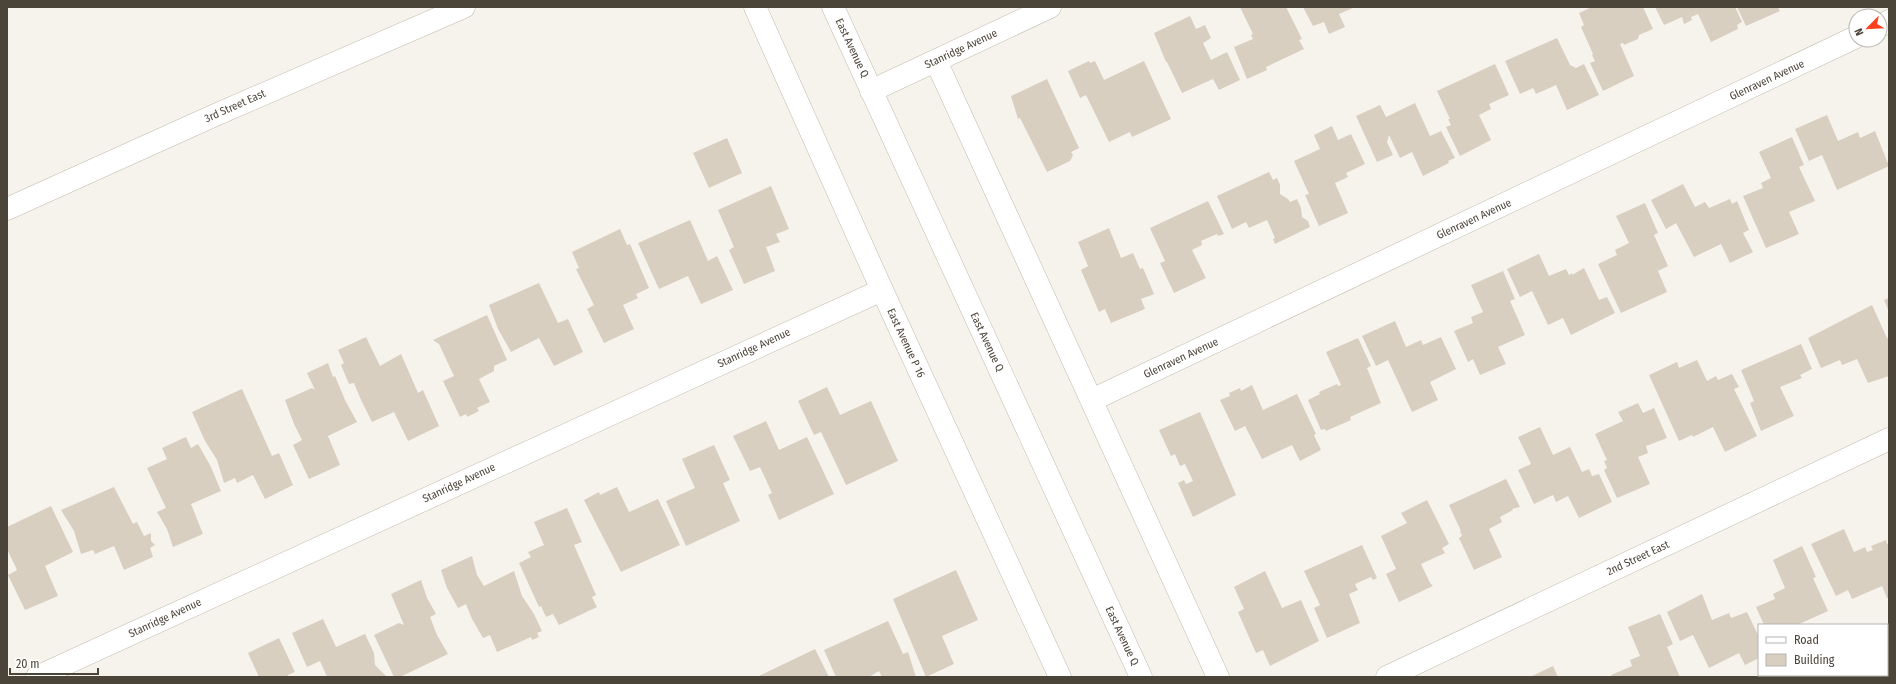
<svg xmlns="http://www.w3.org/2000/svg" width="1896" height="684" font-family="'Fira Sans Condensed',sans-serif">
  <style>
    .building { fill: #d8cfc1 }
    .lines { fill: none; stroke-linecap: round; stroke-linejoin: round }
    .minor-casing { stroke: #c2bbae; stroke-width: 23 }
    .minor { stroke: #fff; stroke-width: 22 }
    .labels { text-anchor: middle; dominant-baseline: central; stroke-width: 3; stroke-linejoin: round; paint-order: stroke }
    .street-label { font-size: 11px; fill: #4b4439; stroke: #fff }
  </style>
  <rect width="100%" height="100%" fill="#f6f3ec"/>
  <g class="building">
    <path d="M1240,7H1286L1302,39L1299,40L1304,49L1266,67L1267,70L1247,79L1234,47L1253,39L1251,35L1253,34Z"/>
    <path d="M1303,7H1355L1339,14L1345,27L1329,34L1324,22L1313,26Z"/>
    <path d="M1592,7H1643L1653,29L1639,35L1638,39L1624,45L1623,43L1620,44L1634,76L1603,91L1590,63L1595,61L1592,55L1593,54L1581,27L1584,25L1579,13Z"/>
    <path d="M1655,7H1735L1742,22L1737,25L1738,29L1711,42L1698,14L1691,17L1692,20L1684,24L1682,17L1664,25Z"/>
    <path d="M1737,7H1778L1780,11L1746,26Z"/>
    <path d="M1190,16L1196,29L1205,25L1211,38L1203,43L1211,60L1227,52L1240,80L1219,90L1213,79L1182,93L1167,62H1166L1154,33Z"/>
    <path d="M1557,38L1570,65L1576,68L1584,64L1599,95L1567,110L1556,85L1536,94L1533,88L1520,94L1505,61Z"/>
    <path d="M1089,61L1090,63L1095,61L1104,80L1144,61L1171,119L1132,137L1130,132L1109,142L1086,95L1080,98L1068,71Z"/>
    <path d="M1495,64L1509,95L1489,104L1491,109L1479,115L1491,140L1460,156L1446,127L1451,125L1448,119H1450L1437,91Z"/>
    <path d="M1047,79L1079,148L1071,152L1073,155L1070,161L1047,172L1020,118L1018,119L1011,96Z"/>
    <path d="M1415,103L1430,136L1441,131L1455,158L1448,161L1449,163L1423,176L1412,152L1400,158L1389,135L1387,142L1393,155L1377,162L1356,116L1380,105L1386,117Z"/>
    <path d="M1827,115L1838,141L1858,132L1860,138L1875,131L1889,166L1837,190L1822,155L1809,161L1795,129Z"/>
    <path d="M1332,126L1338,140L1351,134L1365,164L1346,173L1348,177L1335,183L1348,213L1319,226L1305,195L1309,194L1294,161L1320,149L1314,135Z"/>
    <path d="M1792,137L1804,165L1799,167L1815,201L1789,212L1799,234L1766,248L1743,196L1763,188L1761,183L1771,178L1759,152Z"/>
    <path d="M727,138L742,173L709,188L693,153Z"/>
    <path d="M1269,172L1273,180L1277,178L1280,185V194L1288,199L1290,202L1297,199L1301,208L1302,217L1308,221L1310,227L1275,244L1273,239L1275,238L1267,220L1249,228L1246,222L1232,229L1217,196Z"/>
    <path d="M1683,184L1695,207L1705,202L1709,208L1730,199L1732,204L1737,201L1749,230L1743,233L1753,252L1730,263L1721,244L1694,257L1676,223L1666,229L1651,200Z"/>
    <path d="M771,186L789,229L776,234L780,242L766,247L775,271L744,284L729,250L734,247L718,210Z"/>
    <path d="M1208,201L1224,234L1218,236L1217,234L1201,241L1202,245L1192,250L1206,278L1174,293L1160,263L1165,261L1150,228Z"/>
    <path d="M1645,203L1658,233L1654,235L1668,266L1658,271L1667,292L1621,313L1598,264L1617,255L1615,250L1629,243L1616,216Z"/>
    <path d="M690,220L708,261L717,256L733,290L701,304L688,276L659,289L638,243Z"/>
    <path d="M1109,228L1121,258L1133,253L1140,269L1143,268L1154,294L1141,299L1145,309L1111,323L1105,309L1099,312L1081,270L1088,266L1078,242Z"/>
    <path d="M620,229L627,245L630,244L649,288L636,294L638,298L623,305L634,329L604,343L587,309L594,305L576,269L579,268L572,252Z"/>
    <path d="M1539,254L1549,276L1566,269L1569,275L1572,273V275L1584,268L1599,300L1607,297L1615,313L1571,335L1563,318L1548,325L1532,291L1520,297L1507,269Z"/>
    <path d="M1503,271L1515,299L1510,301L1525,335L1498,347L1506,364L1480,375L1473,359L1468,362L1454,331L1473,323L1471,317L1483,312L1471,285Z"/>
    <path d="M539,283L558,323L568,319L583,352L554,366L539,338L511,352L498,329L489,305Z"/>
    <path d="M1889,298V312L1884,300Z"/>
    <path d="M1872,305L1887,338H1889V376L1868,383L1857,359L1842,365L1840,360L1821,368L1808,338Z"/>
    <path d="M487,315L507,360L494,366V371L479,379L490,402L477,408L479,411L467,417L466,414L460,417L443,381L454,376L439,344L433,340Z"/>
    <path d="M1395,321L1406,347L1421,340L1423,345L1441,337L1456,369L1430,382L1438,400L1412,412L1388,360L1376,366L1362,336Z"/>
    <path d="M366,337L380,366L401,354L418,393L423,390L439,426L408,441L394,412L372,422L361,400L354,383L349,384L341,365L344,363L338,350Z"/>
    <path d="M1358,338L1371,366L1367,368L1381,403L1350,417L1351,420L1326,431L1325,429L1321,430L1308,400L1320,394L1319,392L1337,384L1338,386L1341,385L1326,352Z"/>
    <path d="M1801,344L1812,369L1800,375L1802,378L1780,387L1794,416L1761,431L1750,403L1754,401L1741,370Z"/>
    <path d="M1697,360L1707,381L1716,376L1718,380L1732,374L1739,387L1734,389L1757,436L1725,452L1713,427L1693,437L1692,435L1679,441L1649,375L1677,362L1679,368Z"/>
    <path d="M328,363L333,377L335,376L345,400L357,422L328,436L340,465L309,479L293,445L302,440L294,424L285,400L312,388L315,390L307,373Z"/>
    <path d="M1252,385L1263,410L1297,394L1316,434L1314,435L1321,450L1300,461L1292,445L1262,459L1245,426L1235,431L1220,400L1230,396L1229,393L1240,388L1241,391Z"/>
    <path d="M827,387L840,415L871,401L898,461L846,485L821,432L814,435L798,401Z"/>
    <path d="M242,389L272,456L279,453L293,485L265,499L253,475L237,483L235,478L224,483L217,460L205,441L192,412Z"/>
    <path d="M1638,403L1643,413L1654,408L1667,438L1646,446L1648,453L1638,457L1650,484L1617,498L1604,470L1607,468L1604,461L1607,460L1595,434L1623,421L1618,412Z"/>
    <path d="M1200,412L1236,495L1193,517L1178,483L1184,480L1186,484L1193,481L1185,464L1180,466L1175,454L1171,456L1159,430Z"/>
    <path d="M766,421L779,450L807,437L834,494L779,520L768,495L772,493L760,467L750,471L733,436Z"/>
    <path d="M1540,427L1553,455L1570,447L1582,472L1589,469L1592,476L1599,474L1612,502L1579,518L1568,496L1556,502L1553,495L1534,504L1518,470L1531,464L1518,437Z"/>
    <path d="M186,437L191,448L198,444L211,467L221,491L191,504L203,534L173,547L167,529L157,512L166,508L147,468L167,459L162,448Z"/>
    <path d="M714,445L730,480L723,483L740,521L686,546L666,501L695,488L682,459Z"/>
    <path d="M1506,479L1520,507L1512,509L1513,510L1500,517L1502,522L1489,529L1502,557L1474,570L1459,538L1462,536L1460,531H1461L1449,505Z"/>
    <path d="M114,487L133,524L137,522L144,536L151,533V541L155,545L150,548L153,557L124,570L114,546L95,554L93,550L81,554L74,531L61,510Z"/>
    <path d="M617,487L629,512L658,499L680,545L621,572L584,500L599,492L600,495Z"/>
    <path d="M1427,500L1449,544L1442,548L1445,553L1421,564L1430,583L1433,586L1399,602L1386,574L1396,569L1381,536L1407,523L1401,513Z"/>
    <path d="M51,506L73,552L45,566L58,596L25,610L8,575L17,570L7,549V527Z"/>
    <path d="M567,508L582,542L574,545L596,595L592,597L597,607L559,625L553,614L546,617L541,606L539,607L519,563L531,557L528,552L544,545L534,522Z"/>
    <path d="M1844,529L1854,552L1865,547L1867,552L1873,550L1871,546L1886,540L1887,544L1889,543V598H1887L1882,586L1852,599L1848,590L1836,596L1811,544Z"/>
    <path d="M1362,545L1377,578L1373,580L1371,577L1355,584L1358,590L1349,594L1360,623L1327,638L1314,608L1320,605L1304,571Z"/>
    <path d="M1802,546L1816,577L1813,578L1828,611L1797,625H1764L1756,607L1775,599L1773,594L1785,588L1773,560Z"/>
    <path d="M472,556L477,575L484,586L514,571L522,596L534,614L542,631L537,633L539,637L532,640L531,637L497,652L490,635L483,638L472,619L466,604L458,608L447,588L441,570Z"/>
    <path d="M956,570L978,620L942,636L954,664L926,677L893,599Z"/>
    <path d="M1265,571L1282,608L1301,600L1319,641L1270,666L1263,650L1256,653L1238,612L1244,609L1234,587Z"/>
    <path d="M421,580L427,598L436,614L430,617L437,635L448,654L400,677H394L374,635L399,623L404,625L391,594Z"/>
    <path d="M1702,594L1712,620L1729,613L1731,618L1747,612L1759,637V658L1745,665L1739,653L1709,668L1693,635L1680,641L1667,612Z"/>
    <path d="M1660,614L1673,644L1667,647L1680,677H1612L1611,675L1632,666L1630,660L1640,656L1628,627Z"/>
    <path d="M323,619L336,647L365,634L374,653L375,665L387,677H327L320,661L307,667L292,633Z"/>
    <path d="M888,621L903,654L908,652L916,677H882L879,671L869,677H836L824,650Z"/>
    <path d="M279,638L295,672L288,675V677H259L248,653Z"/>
    <path d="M815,649L829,677H757Z"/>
    <path d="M1553,666L1558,677H1530Z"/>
  </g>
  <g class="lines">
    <g class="minor-casing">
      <g id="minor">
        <path d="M755,7L882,290L1060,677"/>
        <path d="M833,7L1141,677"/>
        <path d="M1880,26L1889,21"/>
        <path d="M936,61L1218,677"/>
        <path d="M871,91L1050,7"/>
        <path d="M7,209L213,116L464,7"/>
        <path d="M1092,400L1856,37"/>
        <path d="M37,677L882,290"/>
        <path d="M1387,677L1889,439"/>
      </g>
    </g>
    <use href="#minor" class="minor"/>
  </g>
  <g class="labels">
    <g class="street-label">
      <text transform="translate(852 48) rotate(65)">East Avenue Q</text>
      <text transform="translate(961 49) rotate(-25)">Stanridge Avenue</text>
      <text transform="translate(1767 80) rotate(-25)">Glenraven Avenue</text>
      <text transform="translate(235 106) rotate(-24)">3rd Street East</text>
      <text transform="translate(1474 219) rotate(-25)">Glenraven Avenue</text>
      <text transform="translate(987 342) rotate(65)">East Avenue Q</text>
      <text transform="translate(906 343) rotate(65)">East Avenue P 16</text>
      <text transform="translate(754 348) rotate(-25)">Stanridge Avenue</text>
      <text transform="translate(1181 358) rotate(-25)">Glenraven Avenue</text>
      <text transform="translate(459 483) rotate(-25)">Stanridge Avenue</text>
      <text transform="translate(1638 558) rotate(-25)">2nd Street East</text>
      <text transform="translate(165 618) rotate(-25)">Stanridge Avenue</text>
      <text transform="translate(1122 636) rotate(65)">East Avenue Q</text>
    </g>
  </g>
  <rect width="1896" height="684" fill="none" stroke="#4b4439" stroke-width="16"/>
  <rect x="1758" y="624" width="130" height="52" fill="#ffffff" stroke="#b7b4b0"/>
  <rect x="1766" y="637" width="20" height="6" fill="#ffffff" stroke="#b7b4b0"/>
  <text x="1794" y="644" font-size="12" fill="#4b4439">Road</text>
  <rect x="1766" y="654" width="20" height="12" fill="#d8cfc1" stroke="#b7b4b0"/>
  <text x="1794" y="664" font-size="12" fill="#4b4439">Building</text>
  <g transform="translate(1868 28) rotate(246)"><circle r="19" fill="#ffffff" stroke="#b7b4b0"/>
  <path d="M0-3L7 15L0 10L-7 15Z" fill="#fc3f1d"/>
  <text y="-6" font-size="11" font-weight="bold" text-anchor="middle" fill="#4b4439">N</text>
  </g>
  <path d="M10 668v6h88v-6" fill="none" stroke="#4b4439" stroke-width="2"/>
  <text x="16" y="668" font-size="12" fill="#4b4439" stroke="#ffffff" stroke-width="3" paint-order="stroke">20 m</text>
</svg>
